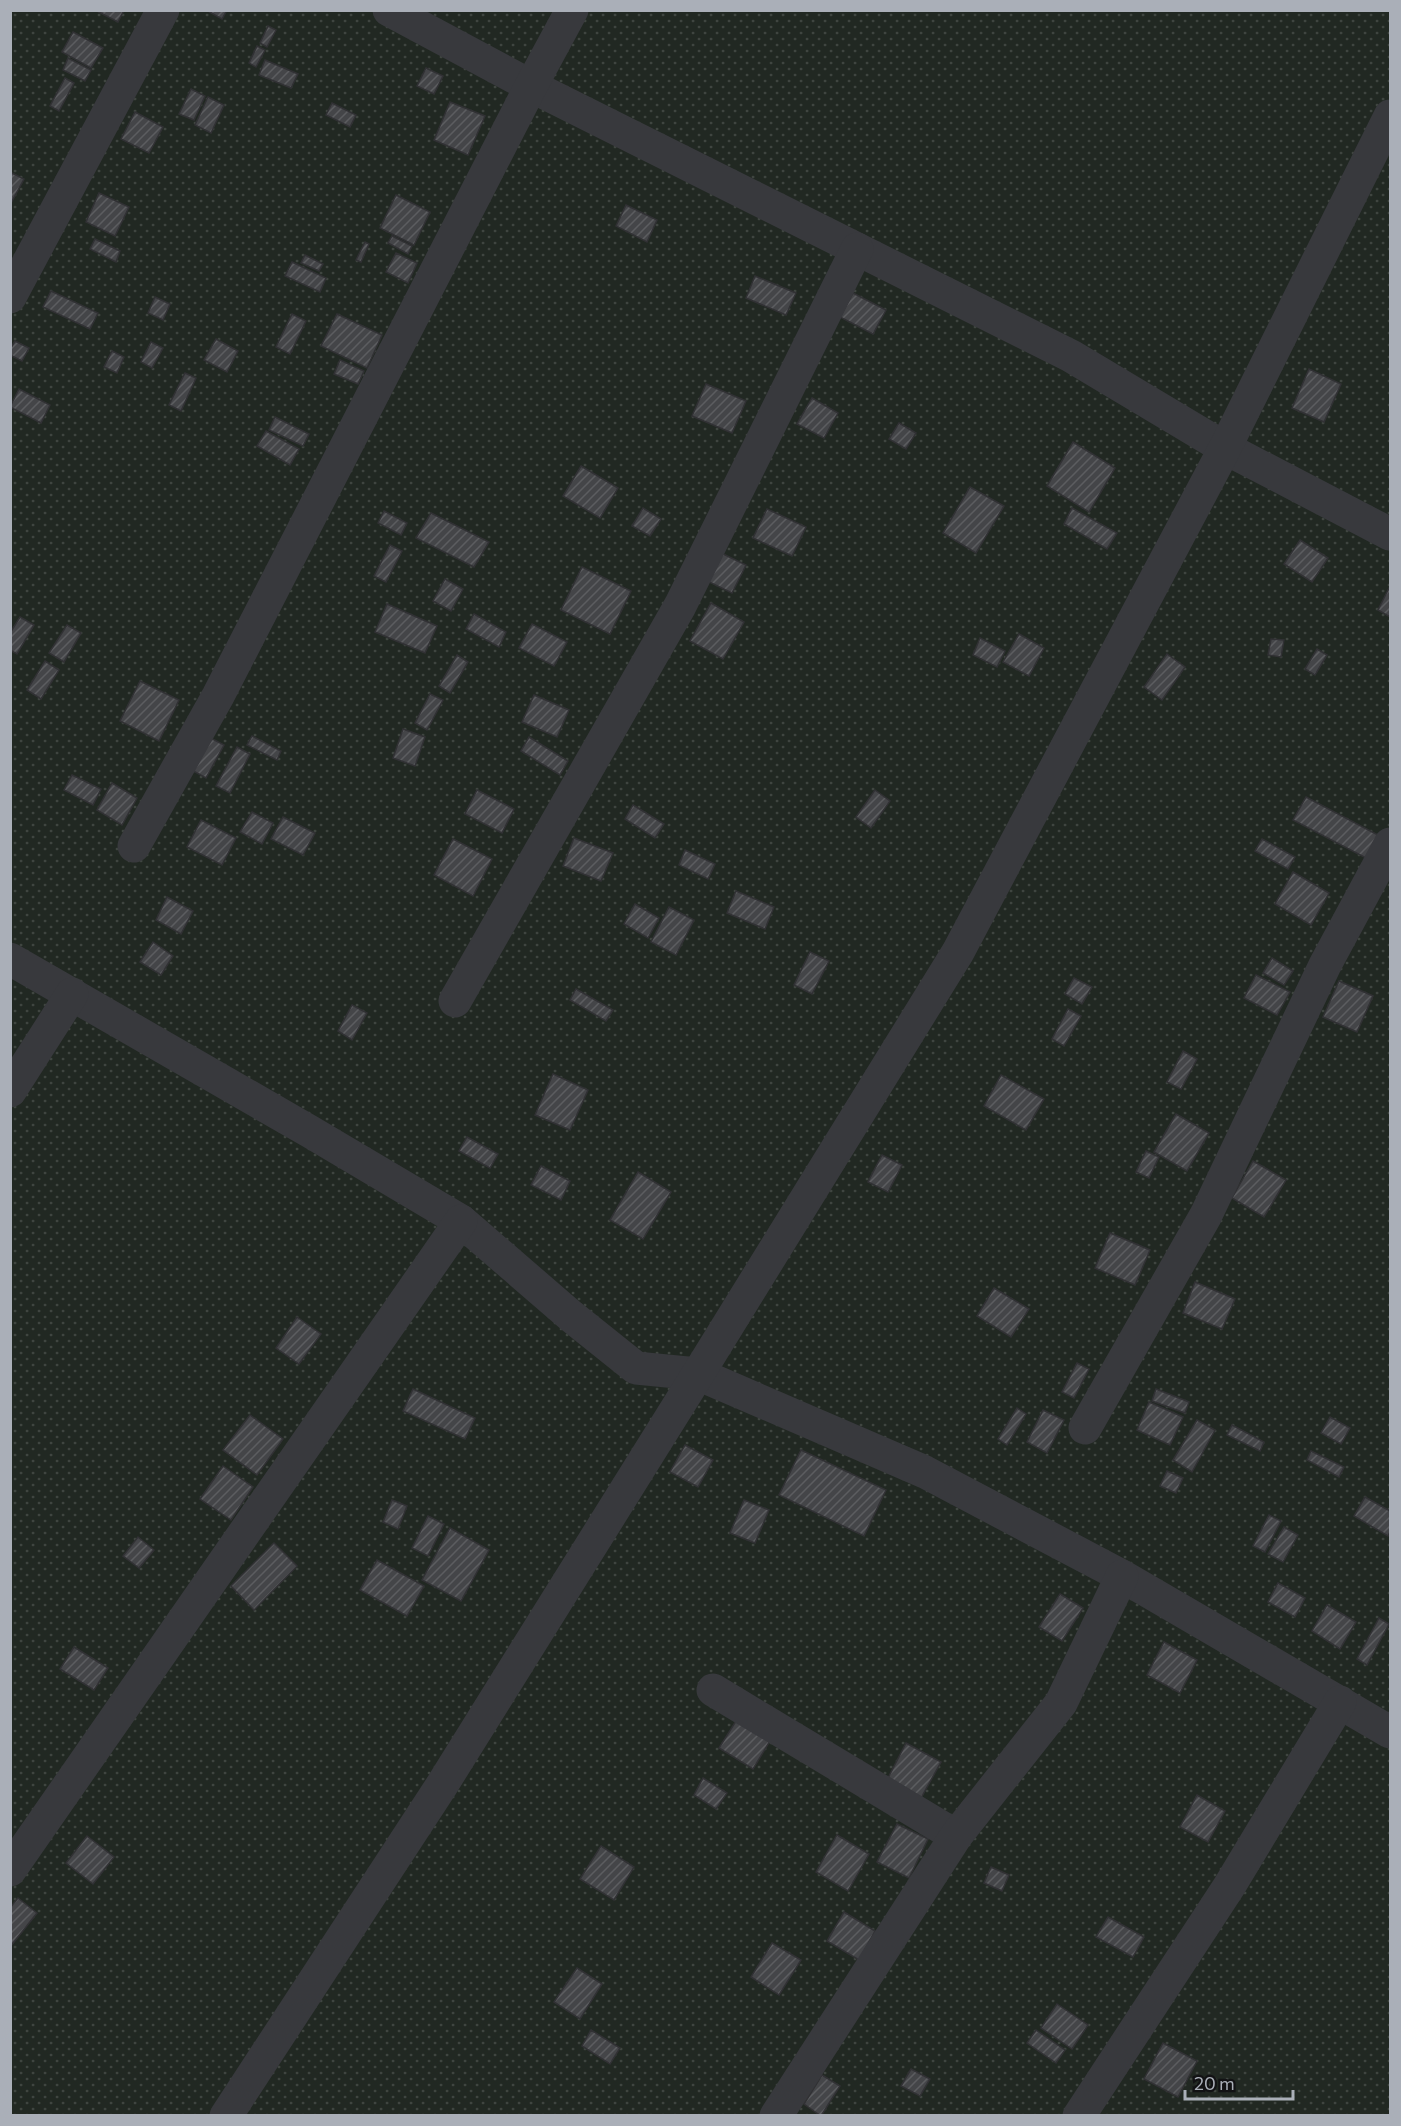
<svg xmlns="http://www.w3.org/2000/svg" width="1401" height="2126" font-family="Commissioner,sans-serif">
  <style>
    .garden { fill: url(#garden-dots) }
    .building { fill: url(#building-hatch); stroke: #313134; stroke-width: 1.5 }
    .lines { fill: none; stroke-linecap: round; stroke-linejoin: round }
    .minor { stroke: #38393d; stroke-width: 33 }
  </style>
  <defs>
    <pattern id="garden-dots" width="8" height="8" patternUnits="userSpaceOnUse" patternTransform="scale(1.5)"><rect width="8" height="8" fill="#212822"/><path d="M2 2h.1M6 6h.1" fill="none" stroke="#3f4540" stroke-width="1.8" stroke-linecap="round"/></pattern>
    <pattern id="building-hatch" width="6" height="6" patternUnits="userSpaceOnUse" patternTransform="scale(1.5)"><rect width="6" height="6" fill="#444548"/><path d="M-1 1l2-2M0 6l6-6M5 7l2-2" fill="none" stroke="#5c5d60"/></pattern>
  </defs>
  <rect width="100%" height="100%" fill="#171719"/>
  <rect class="garden" x="11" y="11" width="1379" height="2104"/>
  <g class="building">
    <path d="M95,10H124L118,22Z"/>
    <path d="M206,10H227L222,19Z"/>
    <path d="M268,26L276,30L267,47L260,43Z"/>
    <path d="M73,32L103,48L91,68L62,52Z"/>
    <path d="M257,46L265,50L256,67L249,63Z"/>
    <path d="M68,58L91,70L85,81L63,70Z"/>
    <path d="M265,60L298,74L291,88L259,75Z"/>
    <path d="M426,68L443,76L434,94L417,86Z"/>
    <path d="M65,78L74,83L59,111L50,106Z"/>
    <path d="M191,89L205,96L194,120L179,114Z"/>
    <path d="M208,97L224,105L211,133L195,125Z"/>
    <path d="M450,102L485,116L468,155L434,140Z"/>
    <path d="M332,103L356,115L350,127L326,115Z"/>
    <path d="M135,112L163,127L149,153L121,139Z"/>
    <path d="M10,172L24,179L10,205Z"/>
    <path d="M99,193L129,207L115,236L86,222Z"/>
    <path d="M396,195L430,212L414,245L380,228Z"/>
    <path d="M626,205L657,220L647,242L616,226Z"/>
    <path d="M392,236L412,246L408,254L388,243Z"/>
    <path d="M95,239L120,251L116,262L90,249Z"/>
    <path d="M365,242L369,244L361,262L356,260Z"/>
    <path d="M396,253L417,263L408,283L386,272Z"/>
    <path d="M305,255L323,264L319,271L301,263Z"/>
    <path d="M292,262L326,278L320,292L285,276Z"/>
    <path d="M755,276L796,293L786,315L746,298Z"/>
    <path d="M51,291L98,313L90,329L43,307Z"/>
    <path d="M853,293L886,310L873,334L840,317Z"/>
    <path d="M155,297L170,304L163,320L148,313Z"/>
    <path d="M292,314L306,321L290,354L276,347Z"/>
    <path d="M337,314L382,335L367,368L321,346Z"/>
    <path d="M216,339L238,351L227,372L204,360Z"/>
    <path d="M15,341L29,348L22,361L10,355V349Z"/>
    <path d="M151,342L163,348L152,368L141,362Z"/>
    <path d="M112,351L124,357L117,373L104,367Z"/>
    <path d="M340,360L364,371L358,384L334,374Z"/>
    <path d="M1309,369L1341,384L1324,422L1292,408Z"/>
    <path d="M185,373L196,378L181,411L169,405Z"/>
    <path d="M706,384L746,401L732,433L692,416Z"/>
    <path d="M19,389L50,405L41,423L10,407Z"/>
    <path d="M812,398L838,413L824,438L797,424Z"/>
    <path d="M275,417L309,434L303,446L269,430Z"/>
    <path d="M899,423L916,433L906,449L889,439Z"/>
    <path d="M266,431L299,449L290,465L257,446Z"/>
    <path d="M1073,442L1115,468L1089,512L1047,486Z"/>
    <path d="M581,466L618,488L600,518L563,496Z"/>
    <path d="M970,487L1004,506L976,553L943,533Z"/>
    <path d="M643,508L661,519L650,536L632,526Z"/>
    <path d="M1072,508L1117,533L1107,549L1064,524Z"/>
    <path d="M767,509L806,527L792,556L753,538Z"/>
    <path d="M384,511L407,523L401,535L378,523Z"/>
    <path d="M431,513L489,542L474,567L416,538Z"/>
    <path d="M1300,540L1328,558L1312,582L1284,564Z"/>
    <path d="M390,545L402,551L386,582L374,576Z"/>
    <path d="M717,551L746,565L732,593L703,579Z"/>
    <path d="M582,567L631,591L610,634L561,610Z"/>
    <path d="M445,579L463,589L451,611L433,601Z"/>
    <path d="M1390,586V617L1378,610Z"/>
    <path d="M711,603L744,622L723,659L690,641Z"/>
    <path d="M387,604L437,626L425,653L375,632Z"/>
    <path d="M474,614L506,632L499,647L466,629Z"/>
    <path d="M20,617L34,625L17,654L10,650V633Z"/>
    <path d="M532,624L567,642L554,666L519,648Z"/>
    <path d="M67,625L81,633L64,662L49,653Z"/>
    <path d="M1019,634L1044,648L1029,676L1003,662Z"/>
    <path d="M980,638L1005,651L997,667L973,655Z"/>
    <path d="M1271,639L1284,640L1281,657L1268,655Z"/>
    <path d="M1317,649L1327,655L1315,675L1305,669Z"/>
    <path d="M1167,654L1185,667L1162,700L1144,687Z"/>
    <path d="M457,655L468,662L450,693L439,686Z"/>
    <path d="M45,661L59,670L41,699L27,690Z"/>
    <path d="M140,681L179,700L159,741L120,721Z"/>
    <path d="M430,694L443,700L427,730L415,723Z"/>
    <path d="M534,695L569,710L557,737L522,722Z"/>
    <path d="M403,729L425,737L415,766L393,758Z"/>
    <path d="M205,735L224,745L206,778L188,768Z"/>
    <path d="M252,736L281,751L277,760L247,745Z"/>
    <path d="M529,737L568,761L560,775L521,751Z"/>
    <path d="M237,747L250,754L230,793L216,786Z"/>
    <path d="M72,775L101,789L93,805L64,790Z"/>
    <path d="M112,783L137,798L122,825L97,810Z"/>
    <path d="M477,790L514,809L502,833L465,814Z"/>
    <path d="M875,790L890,801L871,828L856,817Z"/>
    <path d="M1306,797L1378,835L1366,858L1293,820Z"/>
    <path d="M633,805L664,824L655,838L625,819Z"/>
    <path d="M252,812L273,823L262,844L240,832Z"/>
    <path d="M283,817L315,833L303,855L271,839Z"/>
    <path d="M201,820L236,838L222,865L187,847Z"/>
    <path d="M574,838L613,853L601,881L563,866Z"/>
    <path d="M453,839L492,859L473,896L434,875Z"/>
    <path d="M1262,839L1295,857L1288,869L1255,851Z"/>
    <path d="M685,850L715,864L708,879L679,865Z"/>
    <path d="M1293,872L1329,893L1311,925L1275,904Z"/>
    <path d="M736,891L774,907L765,929L727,913Z"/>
    <path d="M167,897L193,911L181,934L156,920Z"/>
    <path d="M635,904L659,918L648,938L624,924Z"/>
    <path d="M669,907L694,920L676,955L651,942Z"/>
    <path d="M153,942L173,956L161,975L140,962Z"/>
    <path d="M810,952L829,961L812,994L794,985Z"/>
    <path d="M1272,958L1293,971L1284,985L1263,973Z"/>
    <path d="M1256,975L1290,992L1277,1015L1244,998Z"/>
    <path d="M1074,978L1092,987L1082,1004L1065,994Z"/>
    <path d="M1339,981L1373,996L1357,1032L1323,1017Z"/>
    <path d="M576,989L613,1010L606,1021L570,1000Z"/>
    <path d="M352,1005L367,1013L352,1040L338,1031Z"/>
    <path d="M1068,1009L1081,1016L1064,1046L1052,1039Z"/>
    <path d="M1183,1051L1197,1059L1181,1089L1167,1082Z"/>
    <path d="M553,1074L588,1090L570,1130L535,1115Z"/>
    <path d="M1001,1075L1044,1099L1026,1130L984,1106Z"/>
    <path d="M1176,1114L1209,1133L1187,1171L1154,1152Z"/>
    <path d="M467,1137L498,1154L490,1168L459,1151Z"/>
    <path d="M1146,1151L1159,1157L1149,1178L1136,1172Z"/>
    <path d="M882,1155L902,1165L888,1192L868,1182Z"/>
    <path d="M1253,1161L1286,1180L1264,1217L1232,1198Z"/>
    <path d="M541,1166L570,1181L561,1200L531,1185Z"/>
    <path d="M638,1172L671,1192L643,1239L610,1220Z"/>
    <path d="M1110,1233L1150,1250L1135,1285L1095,1268Z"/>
    <path d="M1195,1282L1235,1299L1222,1329L1183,1313Z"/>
    <path d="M994,1288L1029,1309L1011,1337L977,1316Z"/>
    <path d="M297,1317L321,1334L299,1364L276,1348Z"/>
    <path d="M1077,1363L1089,1369L1074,1398L1062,1392Z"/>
    <path d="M413,1389L475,1418L465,1439L403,1411Z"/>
    <path d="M1156,1389L1189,1402L1185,1413L1152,1401Z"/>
    <path d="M1149,1402L1183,1417L1170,1445L1137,1430Z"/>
    <path d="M1017,1408L1026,1414L1007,1445L998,1439Z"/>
    <path d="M1043,1410L1064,1420L1047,1453L1027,1442Z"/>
    <path d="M250,1415L283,1439L257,1475L223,1450Z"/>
    <path d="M1330,1417L1350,1428L1341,1444L1321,1433Z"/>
    <path d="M1197,1420L1215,1430L1192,1472L1173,1460Z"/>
    <path d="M1232,1425L1264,1442L1260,1451L1227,1435Z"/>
    <path d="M685,1445L713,1460L698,1487L670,1472Z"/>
    <path d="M801,1450L886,1490L864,1536L779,1495Z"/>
    <path d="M1311,1451L1344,1467L1339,1477L1307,1460Z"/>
    <path d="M223,1466L253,1487L231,1520L200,1499Z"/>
    <path d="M1167,1471L1183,1478L1176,1493L1160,1486Z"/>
    <path d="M1365,1497L1390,1511V1532L1388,1536L1354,1516Z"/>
    <path d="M392,1500L407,1506L398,1529L383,1522Z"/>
    <path d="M744,1500L769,1510L755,1543L730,1533Z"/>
    <path d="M1269,1515L1281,1521L1265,1552L1253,1546Z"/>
    <path d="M428,1516L444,1524L428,1556L412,1548Z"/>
    <path d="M1284,1527L1298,1535L1283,1562L1268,1554Z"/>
    <path d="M450,1528L489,1550L461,1601L422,1580Z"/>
    <path d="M138,1537L154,1550L139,1568L123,1556Z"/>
    <path d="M274,1543L297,1566L254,1610L231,1586Z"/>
    <path d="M377,1560L424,1586L407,1616L360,1590Z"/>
    <path d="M1278,1583L1305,1598L1295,1617L1268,1602Z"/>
    <path d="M1060,1594L1083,1608L1062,1641L1039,1627Z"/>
    <path d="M1327,1605L1356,1622L1340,1649L1312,1631Z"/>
    <path d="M1379,1618L1389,1624L1367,1665L1357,1659Z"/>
    <path d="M1164,1642L1197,1660L1180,1693L1147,1675Z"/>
    <path d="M74,1647L108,1668L94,1690L60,1669Z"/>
    <path d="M736,1721L770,1741L753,1769L719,1748Z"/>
    <path d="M906,1743L941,1762L921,1798L887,1780Z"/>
    <path d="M703,1778L727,1793L716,1809L694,1795Z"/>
    <path d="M1197,1795L1225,1811L1208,1842L1180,1827Z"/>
    <path d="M897,1824L928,1839L909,1878L877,1862Z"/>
    <path d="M837,1835L869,1854L848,1891L816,1872Z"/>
    <path d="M87,1836L114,1857L93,1884L66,1863Z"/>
    <path d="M601,1846L634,1867L614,1900L580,1879Z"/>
    <path d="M991,1867L1009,1875L1002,1891L984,1883Z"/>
    <path d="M18,1898L37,1913L10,1947V1908Z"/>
    <path d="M844,1912L875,1931L859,1960L827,1941Z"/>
    <path d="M1108,1917L1144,1937L1133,1957L1096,1937Z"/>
    <path d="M772,1943L801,1960L779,1995L751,1977Z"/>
    <path d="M577,1968L602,1984L580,2019L554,2002Z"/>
    <path d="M1057,2004L1088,2025L1072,2049L1041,2028Z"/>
    <path d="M591,2030L620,2048L610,2064L582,2046Z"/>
    <path d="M1036,2030L1065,2050L1056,2063L1027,2043Z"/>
    <path d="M1163,2043L1197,2061L1178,2097L1144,2079Z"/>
    <path d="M911,2069L930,2079L920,2096L901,2086Z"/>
    <path d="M822,2075L840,2086L821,2116L804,2104Z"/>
  </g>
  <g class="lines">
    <g class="minor">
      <path d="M389,10L531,86L1071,356L1225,448L1390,534"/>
      <path d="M10,297L163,10"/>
      <path d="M134,846L218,696L531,86L572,10"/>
      <path d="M10,959L309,1131L461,1221L571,1316L636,1368L698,1374L925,1472L1122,1576L1390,1732"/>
      <path d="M455,1001L680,606L857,249"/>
      <path d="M10,1091L72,994"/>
      <path d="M1085,1428L1206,1215L1325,965L1390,844"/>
      <path d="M713,1690L956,1836"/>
      <path d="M10,1870L461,1221"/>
      <path d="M226,2116L442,1785L698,1374L958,952L1225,448L1390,116"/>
      <path d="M776,2116L956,1836L1061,1703L1122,1576"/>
      <path d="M1079,2116L1230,1885L1340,1702"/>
    </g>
  </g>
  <rect width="1401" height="2126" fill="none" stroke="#aaafb8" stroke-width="24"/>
  <path d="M1185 2090v9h108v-9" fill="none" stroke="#aaafb8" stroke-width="3"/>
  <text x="1194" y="2090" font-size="18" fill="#aaafb8" stroke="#121214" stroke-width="4.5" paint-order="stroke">20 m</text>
</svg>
